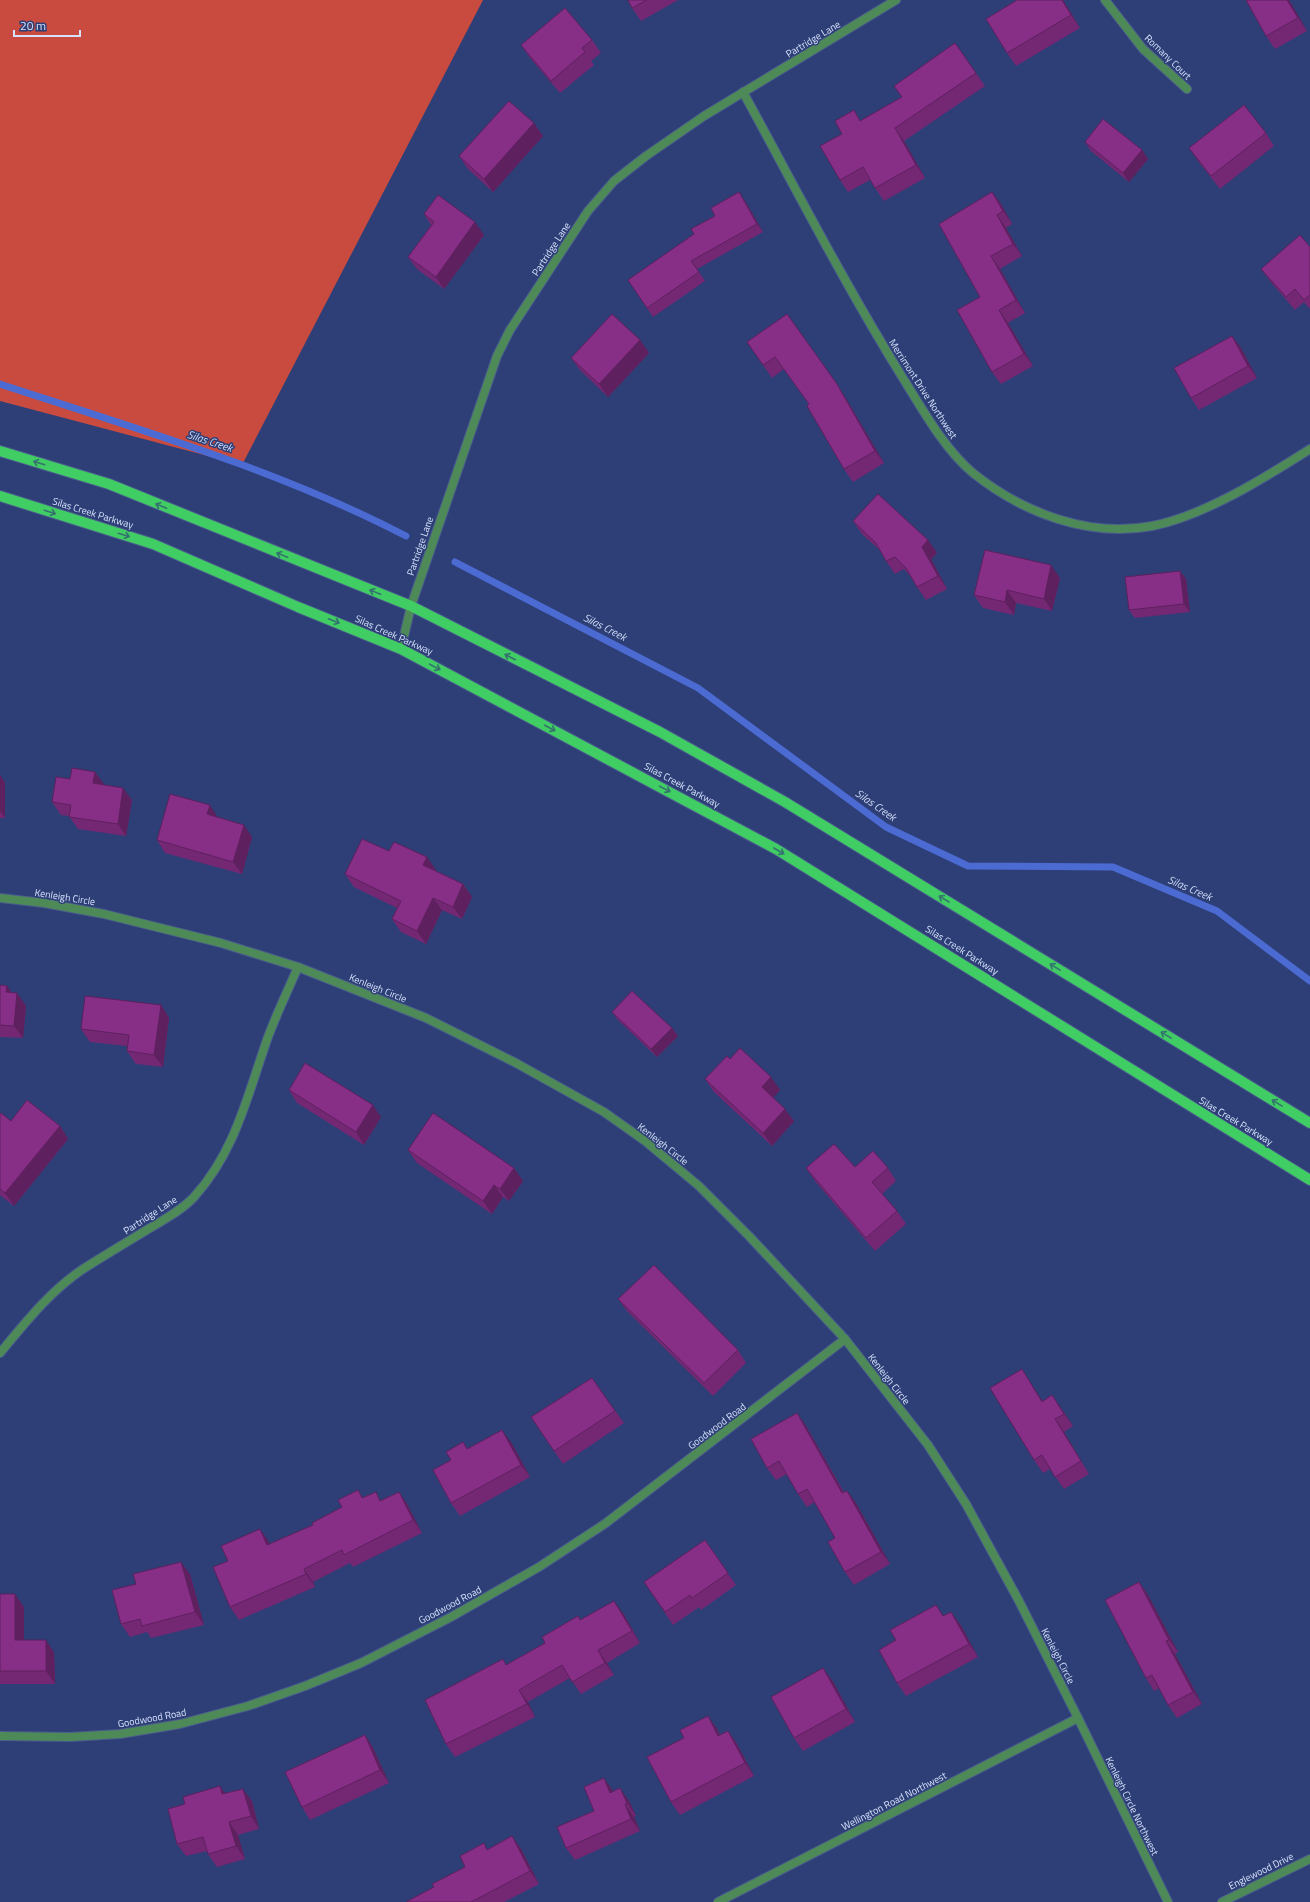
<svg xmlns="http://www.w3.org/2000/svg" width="1310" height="1902" font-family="'Titillium Web',sans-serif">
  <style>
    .forest { fill: #c94b40 }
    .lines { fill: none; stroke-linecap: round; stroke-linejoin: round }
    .stream { stroke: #4b6bd2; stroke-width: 7 }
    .minor-casing { stroke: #4b5c8e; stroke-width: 10 }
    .primary-casing { stroke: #4b5c8e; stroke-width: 12 }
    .minor { stroke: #4d8a57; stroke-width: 8 }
    .primary { stroke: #40cd63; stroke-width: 10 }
    .wall { fill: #742874 }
    .shaded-wall { fill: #5e205e }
    .building { fill: #872e87; stroke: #5e205e }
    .oneway { stroke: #34716f }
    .labels { text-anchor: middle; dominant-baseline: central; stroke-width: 3; stroke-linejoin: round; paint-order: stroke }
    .street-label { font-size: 10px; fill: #d6e1fc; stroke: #2d3f76 }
    .water-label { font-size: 11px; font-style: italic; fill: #d1dcf7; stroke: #2d3f76 }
  </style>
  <rect width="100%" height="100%" fill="#2d3f76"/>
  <path class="forest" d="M0,0H483L242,465L0,401Z"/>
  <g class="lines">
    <g class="stream">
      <path d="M0,384C137,429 277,469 406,536"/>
      <path d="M455,562L698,688L886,827L968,866L1113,867L1217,911L1310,981"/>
    </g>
    <g class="minor-casing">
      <g id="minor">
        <path d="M1105,0L1143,49L1187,89"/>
        <path d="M743,92C795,187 844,283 901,375C921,407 944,449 973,473C1023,513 1089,538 1152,526C1204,516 1266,477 1310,449"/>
        <path d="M401,649L411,606L497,356L510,330L588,211L614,181L646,156L704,116L896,0"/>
        <path d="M0,898L44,903L104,914L221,943L298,967L426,1018L516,1063L604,1112L645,1141L699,1186L749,1236L845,1339L928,1445L966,1504L1019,1601L1078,1718L1168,1902"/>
        <path d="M0,1353C25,1323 50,1291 83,1269C105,1255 127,1242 150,1228C165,1219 182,1210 194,1197C236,1151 248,1093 268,1037C277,1013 288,990 298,967"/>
        <path d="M0,1736L70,1737L120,1734L180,1724L248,1706L305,1686L361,1663L451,1617L539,1567L606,1523L845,1339"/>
        <path d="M718,1902L1078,1718"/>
        <path d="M1222,1902L1310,1859"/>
      </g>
    </g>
    <g class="primary-casing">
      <g id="primary">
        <path d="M0,451L109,484L411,606L660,732L785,802L1310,1123"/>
        <path d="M0,496L153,544L298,607L401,649L776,849L1310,1180"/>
      </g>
    </g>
    <use href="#minor" class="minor"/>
    <use href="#primary" class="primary"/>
  </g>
  <g class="wall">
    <path d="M628,0H678L641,21L632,8Z"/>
    <path d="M1017,0H1063L1080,28L1016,66L1007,53Z"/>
    <path d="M1246,0H1289L1307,31L1275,49L1266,36Z"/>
    <path d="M592,40L601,53L591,61L594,65L560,93L530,58L521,45Z"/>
    <path d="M955,43L985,86L904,141L925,178L884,201L875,188L870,180L848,192L840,180L842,134L861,120L902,97Z"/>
    <path d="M1266,133L1274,146L1220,189L1198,161L1189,148Z"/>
    <path d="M543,136L493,192L468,169L459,156Z"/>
    <path d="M1085,142L1142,150L1148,159L1129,182L1091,151Z"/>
    <path d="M992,192L1001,204L1012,224L1006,228L1022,256L1000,269L1025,313L1008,323L1033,366L1001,384L992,372L980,297Z"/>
    <path d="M745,201L763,232L697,269L705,281L653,317L628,280Z"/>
    <path d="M424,214L484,235L444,289L417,269L408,257L431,225Z"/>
    <path d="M1310,247V309L1304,302L1295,310L1270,281L1261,269Z"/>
    <path d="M787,314L845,397L884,463L853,482L844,469L809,404L784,369L772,378L747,342Z"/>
    <path d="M1232,336L1241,348L1257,378L1199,410L1191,398Z"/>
    <path d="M640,340L649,353L608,397L580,370L571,358Z"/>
    <path d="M853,521L928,540L937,553L931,559L947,589L926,600L917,587L911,577L904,569L895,574L886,561L882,552L862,534Z"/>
    <path d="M1180,571L1186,579L1190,612L1135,618L1129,610Z"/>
    <path d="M1060,578L1052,611L1016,603L1014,615L983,608L974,595Z"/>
    <path d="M95,772L104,785L132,800L126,836L78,829L69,816L61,815L52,802L70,779Z"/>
    <path d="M0,775L5,783V818H0Z"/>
    <path d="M218,818L252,837L242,874L165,853L157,840Z"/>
    <path d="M389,851L436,870V871L463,884L472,897L462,919L442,910L426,944L401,932L392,919L397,908L354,887L345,874Z"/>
    <path d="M0,985L11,993H17L26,1006L23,1038L0,1037Z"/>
    <path d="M161,1005L169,1018L163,1067L136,1064L127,1051V1046L90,1042L81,1029Z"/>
    <path d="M612,1012L672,1028L678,1036L657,1057L618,1020Z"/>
    <path d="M730,1059L780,1090L773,1097L794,1121L772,1146L714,1092L705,1079Z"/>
    <path d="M289,1090L381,1117L364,1145L297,1103Z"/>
    <path d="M0,1114L11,1121L60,1126L68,1139L14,1206L0,1195Z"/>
    <path d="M408,1150L523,1181L509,1201L503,1197L492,1214L417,1163Z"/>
    <path d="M855,1167L888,1168L896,1181L882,1194L897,1211L906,1224L875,1251L815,1181L806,1168Z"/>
    <path d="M618,1299L738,1350L746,1363L713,1396L627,1311Z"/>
    <path d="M1022,1369L1030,1382L1042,1401L1052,1395L1061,1408L1073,1426L1064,1432L1089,1474L1064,1489L1050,1469L1043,1473L1034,1460Z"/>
    <path d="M592,1378L624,1423L563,1464L531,1417Z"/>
    <path d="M797,1413L806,1426L844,1492L847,1491L856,1503L890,1564L854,1585L845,1572L835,1538L815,1502L807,1507L798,1494L787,1474L776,1480L767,1468Z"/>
    <path d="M463,1442L468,1449L511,1442L530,1477L460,1516L451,1503V1460Z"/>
    <path d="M358,1490L363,1498L382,1500L399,1492L407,1504L422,1533L353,1567L350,1563L313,1582L315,1587L239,1620L230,1607L228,1561L260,1529L270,1544L313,1525L342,1507Z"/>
    <path d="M705,1540L736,1585L701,1610L699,1607L673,1625L644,1582Z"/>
    <path d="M190,1574L204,1625L151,1638L147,1632L130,1637L121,1624Z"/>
    <path d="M1139,1582L1148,1595L1178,1652L1175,1654L1202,1704L1177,1718L1168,1705L1159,1688L1154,1691L1146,1678Z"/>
    <path d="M0,1594L24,1607V1640L54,1652L55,1684H0Z"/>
    <path d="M623,1613L640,1643L607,1663L614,1675L581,1694L570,1678L528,1702L535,1717L455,1757L446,1744L507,1665L545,1643Z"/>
    <path d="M944,1615L960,1624L978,1657L906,1696L897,1683Z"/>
    <path d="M832,1680L855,1722L803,1751L794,1738Z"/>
    <path d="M708,1716L717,1729L720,1735L728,1731L737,1744L754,1776L680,1815L671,1802Z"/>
    <path d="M365,1735L373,1748L389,1783L310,1820L302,1807Z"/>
    <path d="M613,1791L629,1801L636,1816L634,1817L640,1831L575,1860L566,1848L594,1811Z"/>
    <path d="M225,1794L252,1801L259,1829L238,1835L245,1859L217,1867L208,1854L207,1851L186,1856L177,1844L185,1804Z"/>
    <path d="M512,1836L521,1849L539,1884L504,1902H406L434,1887L465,1867L488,1849Z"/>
  </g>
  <g class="shaded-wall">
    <path d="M1062,0H1063L1080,28L1071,15Z"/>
    <path d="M1287,0H1289L1307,31L1298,18Z"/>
    <path d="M534,123L543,136L493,192L484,179Z"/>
    <path d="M895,128L904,141L925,178L916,165Z"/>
    <path d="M1142,150L1148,159L1129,182L1123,173Z"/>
    <path d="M739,192L745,201L763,232L757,224Z"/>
    <path d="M992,192L1001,204L1012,224L1003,211Z"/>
    <path d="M997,215L1006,228L1022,256L1013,244Z"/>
    <path d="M475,222L484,235L444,289L436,277Z"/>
    <path d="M991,256L1000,269L1025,313L1016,300Z"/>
    <path d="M999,310L1008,323L1033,366L1024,354Z"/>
    <path d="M787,314L845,397L884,463L875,451Z"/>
    <path d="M1232,336L1241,348L1257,378L1248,366Z"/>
    <path d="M640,340L649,353L608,397L599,384Z"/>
    <path d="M928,540L937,553L931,559L947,589L938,576L922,547Z"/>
    <path d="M1051,565L1060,578L1052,611L1044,599Z"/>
    <path d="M1180,571L1186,579L1190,612L1184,604Z"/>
    <path d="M1007,590L1016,603L1014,615L1005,602Z"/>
    <path d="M95,772L104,784L102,796L93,783Z"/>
    <path d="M0,775L5,783V818L0,811Z"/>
    <path d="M123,788L132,800L126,836L118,824Z"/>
    <path d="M210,805L218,818L207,814Z"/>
    <path d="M244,825L252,837L242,874L233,862Z"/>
    <path d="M427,857L436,870L432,878L423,865Z"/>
    <path d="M463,884L472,897L462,919L453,907Z"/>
    <path d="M433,898L442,910L426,944L417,931Z"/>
    <path d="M7,986L16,998L6,992Z"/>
    <path d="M17,993L26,1006L23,1038L14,1026Z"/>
    <path d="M161,1005L169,1018L163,1067L154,1055Z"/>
    <path d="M672,1028L678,1036L657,1057L651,1049Z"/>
    <path d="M771,1077L780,1090L771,1100L762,1087Z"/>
    <path d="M373,1105L381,1117L364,1145L356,1132Z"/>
    <path d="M785,1109L794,1121L772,1146L763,1133Z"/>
    <path d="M60,1126L68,1139L14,1206L5,1193Z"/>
    <path d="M514,1168L523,1181L509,1201L500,1189Z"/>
    <path d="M494,1185L503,1197L492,1214L483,1201Z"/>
    <path d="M1022,1369L1030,1382L1051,1414L1042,1402Z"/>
    <path d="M1052,1395L1061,1408L1073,1426L1064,1414Z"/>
    <path d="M797,1413L806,1426L851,1506L842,1493Z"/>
    <path d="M1055,1419L1064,1432L1089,1474L1081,1461Z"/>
    <path d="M502,1430L511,1442L530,1477L521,1465Z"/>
    <path d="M847,1491L856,1503L890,1564L881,1552Z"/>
    <path d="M399,1492L407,1504L422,1533L413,1520Z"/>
    <path d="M260,1529L269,1542L276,1557L267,1545Z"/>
    <path d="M181,1562L190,1574L204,1625L195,1612Z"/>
    <path d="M304,1569L313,1582L315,1587L306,1574Z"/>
    <path d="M1139,1582L1148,1595L1178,1652L1169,1640Z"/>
    <path d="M15,1594L24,1607V1653L15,1640Z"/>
    <path d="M614,1601L623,1613L640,1643L632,1631Z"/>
    <path d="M951,1612L960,1624L978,1657L969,1644Z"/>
    <path d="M46,1640L54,1652L55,1684L46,1671Z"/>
    <path d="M1166,1641L1175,1654L1202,1704L1193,1692Z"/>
    <path d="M598,1650L607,1663L614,1675L605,1663Z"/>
    <path d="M823,1668L832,1680L855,1722L846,1709Z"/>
    <path d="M519,1690L528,1702L535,1717L527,1704Z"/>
    <path d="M708,1716L717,1729L727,1749L718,1736Z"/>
    <path d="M728,1731L737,1744L754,1776L745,1763Z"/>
    <path d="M365,1735L373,1748L389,1783L380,1770Z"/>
    <path d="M604,1778L613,1791L619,1805L610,1793Z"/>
    <path d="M220,1786L229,1799L222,1794Z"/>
    <path d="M620,1788L629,1801L636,1816L627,1803Z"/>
    <path d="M243,1789L252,1801L259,1829L251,1816Z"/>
    <path d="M625,1804L634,1817L640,1831L631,1819Z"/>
    <path d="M229,1822L238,1835L245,1859L236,1846Z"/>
    <path d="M512,1836L521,1849L539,1884L530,1871Z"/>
  </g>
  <g class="building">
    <path d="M628,0H647L632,8Z"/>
    <path d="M1017,0H1062L1071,15L1007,53L986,19Z"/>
    <path d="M1246,0H1287L1298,18L1266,36Z"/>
    <path d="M565,8L592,40L582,48L585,52L551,81L521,45Z"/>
    <path d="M955,43L976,73L895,128L916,165L875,188L863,167L840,180L820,146L842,134L835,121L854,110L860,121L902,97L894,86Z"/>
    <path d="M509,101L534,123L484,179L459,156Z"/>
    <path d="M1244,105L1266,133L1211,176L1189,148Z"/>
    <path d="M1103,119L1142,150L1123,173L1085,142Z"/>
    <path d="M739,192L757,224L691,261L699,272L647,308L628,280L694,234L691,229L715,216L711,208Z"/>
    <path d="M992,192L1003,211L997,215L1013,244L991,256L1016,300L999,310L1024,354L992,372L957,310L980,297L939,224Z"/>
    <path d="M438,195L475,222L436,277L408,257L434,222L424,214Z"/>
    <path d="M1300,235L1310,247V295L1304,300L1295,289L1286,297L1261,269Z"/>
    <path d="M612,314L640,340L599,384L571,358Z"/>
    <path d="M787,314L837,384L875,451L844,469L807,406L809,404L775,357L763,365L747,342Z"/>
    <path d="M1232,336L1248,366L1191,398L1174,368Z"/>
    <path d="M878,494L928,540L922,547L938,576L917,587L906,568L895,557L886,561L876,543L853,521Z"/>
    <path d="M985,550L1051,565L1044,599L1007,590L1005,602L974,595Z"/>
    <path d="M1180,571L1184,604L1129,610L1125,577Z"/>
    <path d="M72,768L95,772L93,783L123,788L118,824L69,817L71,805L52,802L56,777L70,779Z"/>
    <path d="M170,794L210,805L207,814L244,825L233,862L157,840Z"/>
    <path d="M362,839L389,851L394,842L427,857L423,865L463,884L453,907L433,898L417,931L392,919L401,901L345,874Z"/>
    <path d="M0,985L7,986L6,992L17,993L14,1026L0,1025Z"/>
    <path d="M632,991L672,1028L651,1049L612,1012Z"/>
    <path d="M85,996L161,1005L154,1055L127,1051L129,1035L81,1029Z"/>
    <path d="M740,1048L771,1077L762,1087L785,1109L763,1133L705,1079L727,1056L730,1059Z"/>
    <path d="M305,1063L373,1105L356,1132L289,1090Z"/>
    <path d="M27,1100L60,1126L5,1193L0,1189V1114L1,1113L11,1121Z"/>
    <path d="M433,1113L514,1168L500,1189L494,1185L483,1201L408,1150Z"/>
    <path d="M834,1144L855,1167L873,1151L888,1168L872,1182L897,1211L866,1238L806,1168Z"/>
    <path d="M654,1265L738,1350L704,1383L618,1299Z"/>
    <path d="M1022,1369L1042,1402L1052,1395L1064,1414L1055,1419L1081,1461L1055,1477L1042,1455L1034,1460L990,1388Z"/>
    <path d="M592,1378L615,1411L554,1451L531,1417Z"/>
    <path d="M797,1413L842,1493L847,1491L881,1552L845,1572L828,1542L835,1538L807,1489L798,1494L779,1461L767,1468L751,1439Z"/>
    <path d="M502,1430L521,1465L451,1503L433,1470L451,1460L446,1452L463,1442L467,1449Z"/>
    <path d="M358,1490L362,1498L376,1492L380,1501L399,1492L413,1520L344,1555L342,1550L304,1569L306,1574L230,1607L213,1567L228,1561L221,1546L260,1529L267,1545L313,1525L312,1523L342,1507L338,1500Z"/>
    <path d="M705,1540L728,1573L692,1598L690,1595L665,1612L644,1582Z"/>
    <path d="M181,1562L195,1612L142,1626L140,1619L121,1624L112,1590L136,1584L133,1574Z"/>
    <path d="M1139,1582L1169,1640L1166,1641L1193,1692L1168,1705L1152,1675L1146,1678L1105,1600Z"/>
    <path d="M0,1594H15V1640H46V1671H0Z"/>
    <path d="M614,1601L632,1631L598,1650L605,1663L572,1682L562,1665L519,1690L527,1704L446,1744L425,1700L503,1659L506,1665L545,1643L542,1637L578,1616L580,1620Z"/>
    <path d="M936,1605L943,1616L951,1612L969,1644L897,1683L879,1650L896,1640L890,1630Z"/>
    <path d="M823,1668L846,1709L794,1738L771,1697Z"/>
    <path d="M708,1716L718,1736L728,1731L745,1763L671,1802L647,1757L684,1738L680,1730Z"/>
    <path d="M365,1735L380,1770L302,1807L285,1772Z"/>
    <path d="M604,1778L610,1793L620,1788L627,1803L625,1804L631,1819L566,1848L557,1827L594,1811L584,1787Z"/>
    <path d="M220,1786L222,1794L243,1789L251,1816L229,1822L236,1846L208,1854L203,1837L177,1844L168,1809L185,1804L183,1797Z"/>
    <path d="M512,1836L530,1871L471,1902H406L434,1887L432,1884L465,1867L460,1856L484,1843L487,1850Z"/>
  </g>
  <defs><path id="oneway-shaft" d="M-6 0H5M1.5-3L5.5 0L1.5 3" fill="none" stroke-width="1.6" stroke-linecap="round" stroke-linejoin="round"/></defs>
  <g class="oneway">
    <use href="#oneway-shaft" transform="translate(39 463) rotate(-163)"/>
    <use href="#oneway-shaft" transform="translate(161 506) rotate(-158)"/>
    <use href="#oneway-shaft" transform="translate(50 512) rotate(18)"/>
    <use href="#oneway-shaft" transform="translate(124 535) rotate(17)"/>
    <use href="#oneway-shaft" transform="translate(282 555) rotate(-158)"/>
    <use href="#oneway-shaft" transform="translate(375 592) rotate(-158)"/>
    <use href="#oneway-shaft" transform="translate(334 621) rotate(22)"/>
    <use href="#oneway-shaft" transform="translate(510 657) rotate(-153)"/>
    <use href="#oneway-shaft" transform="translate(435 667) rotate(28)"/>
    <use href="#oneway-shaft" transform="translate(550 728) rotate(28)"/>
    <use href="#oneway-shaft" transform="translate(665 789) rotate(28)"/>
    <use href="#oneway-shaft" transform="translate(779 851) rotate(30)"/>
    <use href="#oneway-shaft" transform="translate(944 899) rotate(-149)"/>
    <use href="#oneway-shaft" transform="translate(1055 967) rotate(-149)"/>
    <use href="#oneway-shaft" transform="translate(1166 1035) rotate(-149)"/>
    <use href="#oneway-shaft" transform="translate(1277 1103) rotate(-149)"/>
  </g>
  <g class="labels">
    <g class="street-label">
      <text transform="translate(813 39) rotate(-31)">Partridge Lane</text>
      <text transform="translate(1168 57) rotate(44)">Romany Court</text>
      <text transform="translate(551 249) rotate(-57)">Partridge Lane</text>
      <text transform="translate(923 389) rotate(57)">Merrimont Drive Northwest</text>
      <text transform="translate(93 513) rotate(17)">Silas Creek Parkway</text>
      <text transform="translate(420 546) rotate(-71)">Partridge Lane</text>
      <text transform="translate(394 635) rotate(24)">Silas Creek Parkway</text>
      <text transform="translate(682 785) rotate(28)">Silas Creek Parkway</text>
      <text transform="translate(65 897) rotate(9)">Kenleigh Circle</text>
      <text transform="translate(962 950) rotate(32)">Silas Creek Parkway</text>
      <text transform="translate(378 988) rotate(22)">Kenleigh Circle</text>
      <text transform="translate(1236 1121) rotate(31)">Silas Creek Parkway</text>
      <text transform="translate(663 1144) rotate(38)">Kenleigh Circle</text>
      <text transform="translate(150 1215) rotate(-33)">Partridge Lane</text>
      <text transform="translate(889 1379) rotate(52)">Kenleigh Circle</text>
      <text transform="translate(717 1426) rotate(-37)">Goodwood Road</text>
      <text transform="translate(450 1605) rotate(-28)">Goodwood Road</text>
      <text transform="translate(1058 1656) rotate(63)">Kenleigh Circle</text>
      <text transform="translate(152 1718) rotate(-10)">Goodwood Road</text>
      <text transform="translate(894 1801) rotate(-27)">Wellington Road Northwest</text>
      <text transform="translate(1132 1806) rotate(64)">Kenleigh Circle Northwest</text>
      <text transform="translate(1261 1871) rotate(-26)">Englewood Drive</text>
    </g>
    <g class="water-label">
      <text transform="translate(210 441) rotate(18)">Silas Creek</text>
      <text transform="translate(605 627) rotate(27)">Silas Creek</text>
      <text transform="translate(876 805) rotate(35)">Silas Creek</text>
      <text transform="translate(1190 888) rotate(23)">Silas Creek</text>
    </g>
  </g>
  <path d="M14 30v6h66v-6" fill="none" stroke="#d6e1fc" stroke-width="2"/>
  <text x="20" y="30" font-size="12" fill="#d6e1fc" stroke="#2d3f76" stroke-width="3" paint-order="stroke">20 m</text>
</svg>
